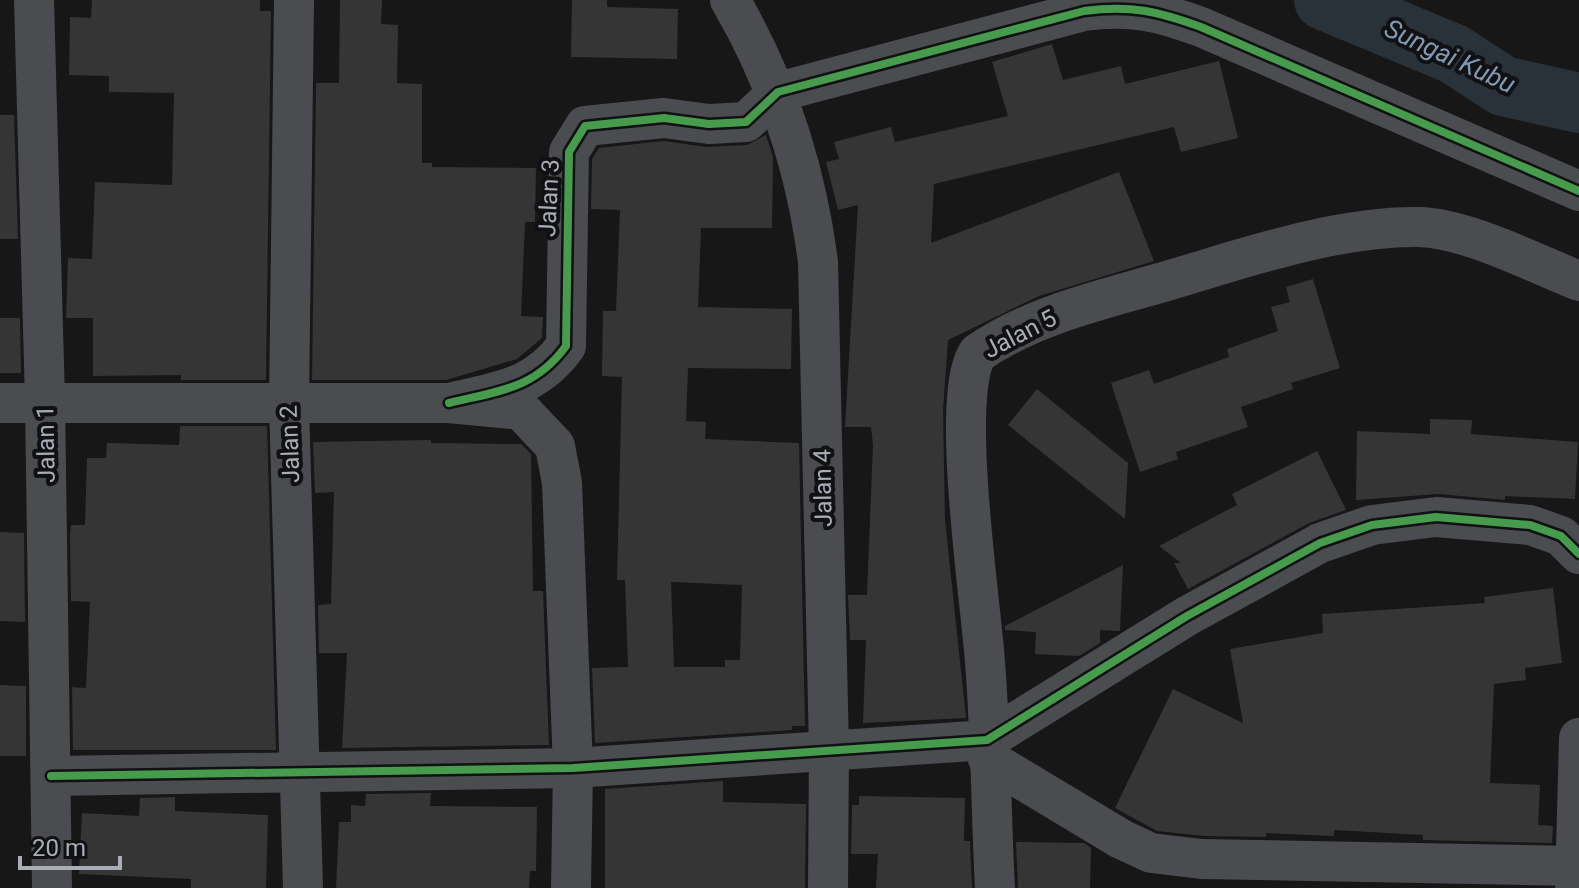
<svg xmlns="http://www.w3.org/2000/svg" width="1579" height="888" font-family="Roboto,sans-serif">
  <style>
    .lines { fill: none; stroke-linecap: round; stroke-linejoin: round }
    .river { stroke: #2a3239; stroke-width: 60 }
    .building { fill: #353536; fill-rule: evenodd }
    .minor { stroke: #4b4c50; stroke-width: 40 }
    .cycleway-casing { stroke: #111113; stroke-width: 13 }
    .cycleway { stroke: #469c4c; stroke-width: 8 }
    .labels { text-anchor: middle; dominant-baseline: central; stroke-width: 8; stroke-linejoin: round; paint-order: stroke }
    .street-label { font-size: 24px; fill: #a8adb8; stroke: #111113 }
    .water-label { font-size: 26px; font-style: italic; fill: #7f9bb3; stroke: #111113 }
  </style>
  <rect width="100%" height="100%" fill="#171717"/>
  <g class="lines">
    <path class="river" d="M1324,0L1454,54L1503,86L1579,103"/>
  </g>
  <g class="building">
    <path d="M92,0H260V11H271L266,380H181V375L93,376V318H66L68,258L92,259L95,182L172,185L174,93L109,92V76L69,75L70,17L91,18Z"/>
    <path d="M340,0H382L381,24L398,25L397,83L422,84V163H432V167L536,168L535,222H525L521,316L543,317L542,338L517,359L446,380H312L316,83H339Z"/>
    <path d="M572,0H607V7L678,9L677,59L571,57Z"/>
    <path d="M1052,44L1063,80L1121,66L1125,84L1219,61L1238,138L1181,152L1174,127L934,184L931,243L1119,172L1154,261L1039,296L948,340L943,410L945,520L966,718L863,723L866,640H850L848,595H867L873,445L871,427H845L858,205L838,210L826,162L839,159L834,142L891,127L895,142L1008,116L992,62Z"/>
    <path d="M0,115H14L18,239H0Z"/>
    <path d="M766,135L773,157L772,228H701L698,307L792,309L791,369L688,368L686,421L706,422L705,439L799,443L805,726H792V730L595,743L592,668L628,667L625,580H617L622,377L602,376L603,311H616L620,210L591,209L592,159L599,148L664,141L706,147L747,145ZM671,582L742,585L740,660H725V667H674Z"/>
    <path d="M1313,279L1340,368L1291,383L1293,389L1241,407L1248,427L1176,452L1178,459L1140,472L1111,383L1149,370L1154,384L1229,357L1227,349L1278,331L1271,307L1290,302L1286,287Z"/>
    <path d="M0,318H20L21,373H0Z"/>
    <path d="M1037,389L1128,463L1125,519L1008,425Z"/>
    <path d="M1430,419L1472,420L1471,434L1578,442L1575,499L1505,496V500L1438,494L1356,500L1357,431L1430,434Z"/>
    <path d="M180,426H267L276,750H73L72,687L86,688L90,602L71,601L70,535L71,525H85L87,458H106L107,443L179,445Z"/>
    <path d="M431,440V443L521,444L531,454L533,591H543L549,745L342,748L347,653H319L318,605L331,604L334,492L315,493L313,442Z"/>
    <path d="M1317,451L1346,510L1309,523L1188,589L1174,563H1181L1159,546L1237,505L1232,494Z"/>
    <path d="M0,532L24,533L25,622L0,621Z"/>
    <path d="M1123,565L1120,631L1100,630V643L1079,656L1035,654L1036,632L1005,630V626Z"/>
    <path d="M1553,588L1562,663L1525,668L1526,680L1494,684L1490,783L1540,785L1538,825L1553,826L1552,843L1423,840V835L1334,830V836L1266,833V837L1204,836L1157,831L1115,808L1173,689L1243,723L1230,649L1323,633L1322,614L1485,603L1484,597Z"/>
    <path d="M0,685L26,686V756H0Z"/>
    <path d="M723,781V802L806,804L805,888H605V789Z"/>
    <path d="M431,793L430,806L537,807L536,871H530L529,888H336L339,822H351V805L365,806L366,794Z"/>
    <path d="M859,796L965,798L964,841H970L972,888H876L878,854H851L852,805H859Z"/>
    <path d="M175,797V811L268,815L266,888H191V879L79,874L82,813L139,816L140,798Z"/>
    <path d="M1016,842L1084,843L1091,848L1090,888H1018Z"/>
  </g>
  <g class="lines">
    <g class="minor">
      <path d="M34,0L45,401L52,888"/>
      <path d="M294,0L289,404L303,888"/>
      <path d="M730,0C778,82 806,168 818,262L829,750L828,888"/>
      <path d="M0,403H449L521,410L555,446L562,483L573,768L571,888"/>
      <path d="M449,403C498,391 535,389 566,346L569,152L585,126L664,118L709,124L746,122L778,92L1084,11C1131,5 1157,11 1201,27L1579,191"/>
      <path d="M988,759L1121,839L1151,853L1202,859L1576,866"/>
      <path d="M51,776L573,768L987,740L1187,616L1320,543L1372,525L1436,517L1530,525L1561,536L1579,554"/>
      <path d="M995,888C991,813 991,737 985,662C981,603 949,394 978,353C1034,314 1106,299 1170,280C1248,257 1337,226 1419,227C1466,228 1534,263 1579,281"/>
      <path d="M1575,888L1579,738"/>
    </g>
    <g class="cycleway-casing">
      <g id="cycleway">
        <path d="M449,403C498,391 535,389 566,346L569,152L585,126L664,118L709,124L746,122L778,92L1084,11C1131,5 1157,11 1201,27L1579,191"/>
        <path d="M51,776L573,768L987,740L1187,616L1320,543L1372,525L1436,517L1530,525L1561,536L1579,554"/>
      </g>
    </g>
    <use href="#cycleway" class="cycleway"/>
  </g>
  <g class="labels">
    <g class="street-label">
      <text transform="translate(549 198) rotate(-87)">Jalan 3</text>
      <text transform="translate(1020 334) rotate(-27)">Jalan 5</text>
      <text transform="translate(46 444) rotate(-91)">Jalan 1</text>
      <text transform="translate(290 444) rotate(-92)">Jalan 2</text>
      <text transform="translate(823 488) rotate(-91)">Jalan 4</text>
    </g>
    <g class="water-label">
      <text transform="translate(1450 56) rotate(25)">Sungai Kubu</text>
    </g>
  </g>
  <path d="M20 856v12h100v-12" fill="none" stroke="#a8adb8" stroke-width="4"/>
  <text x="32" y="856" font-size="24" fill="#a8adb8" stroke="#111113" stroke-width="6" paint-order="stroke">20 m</text>
</svg>
